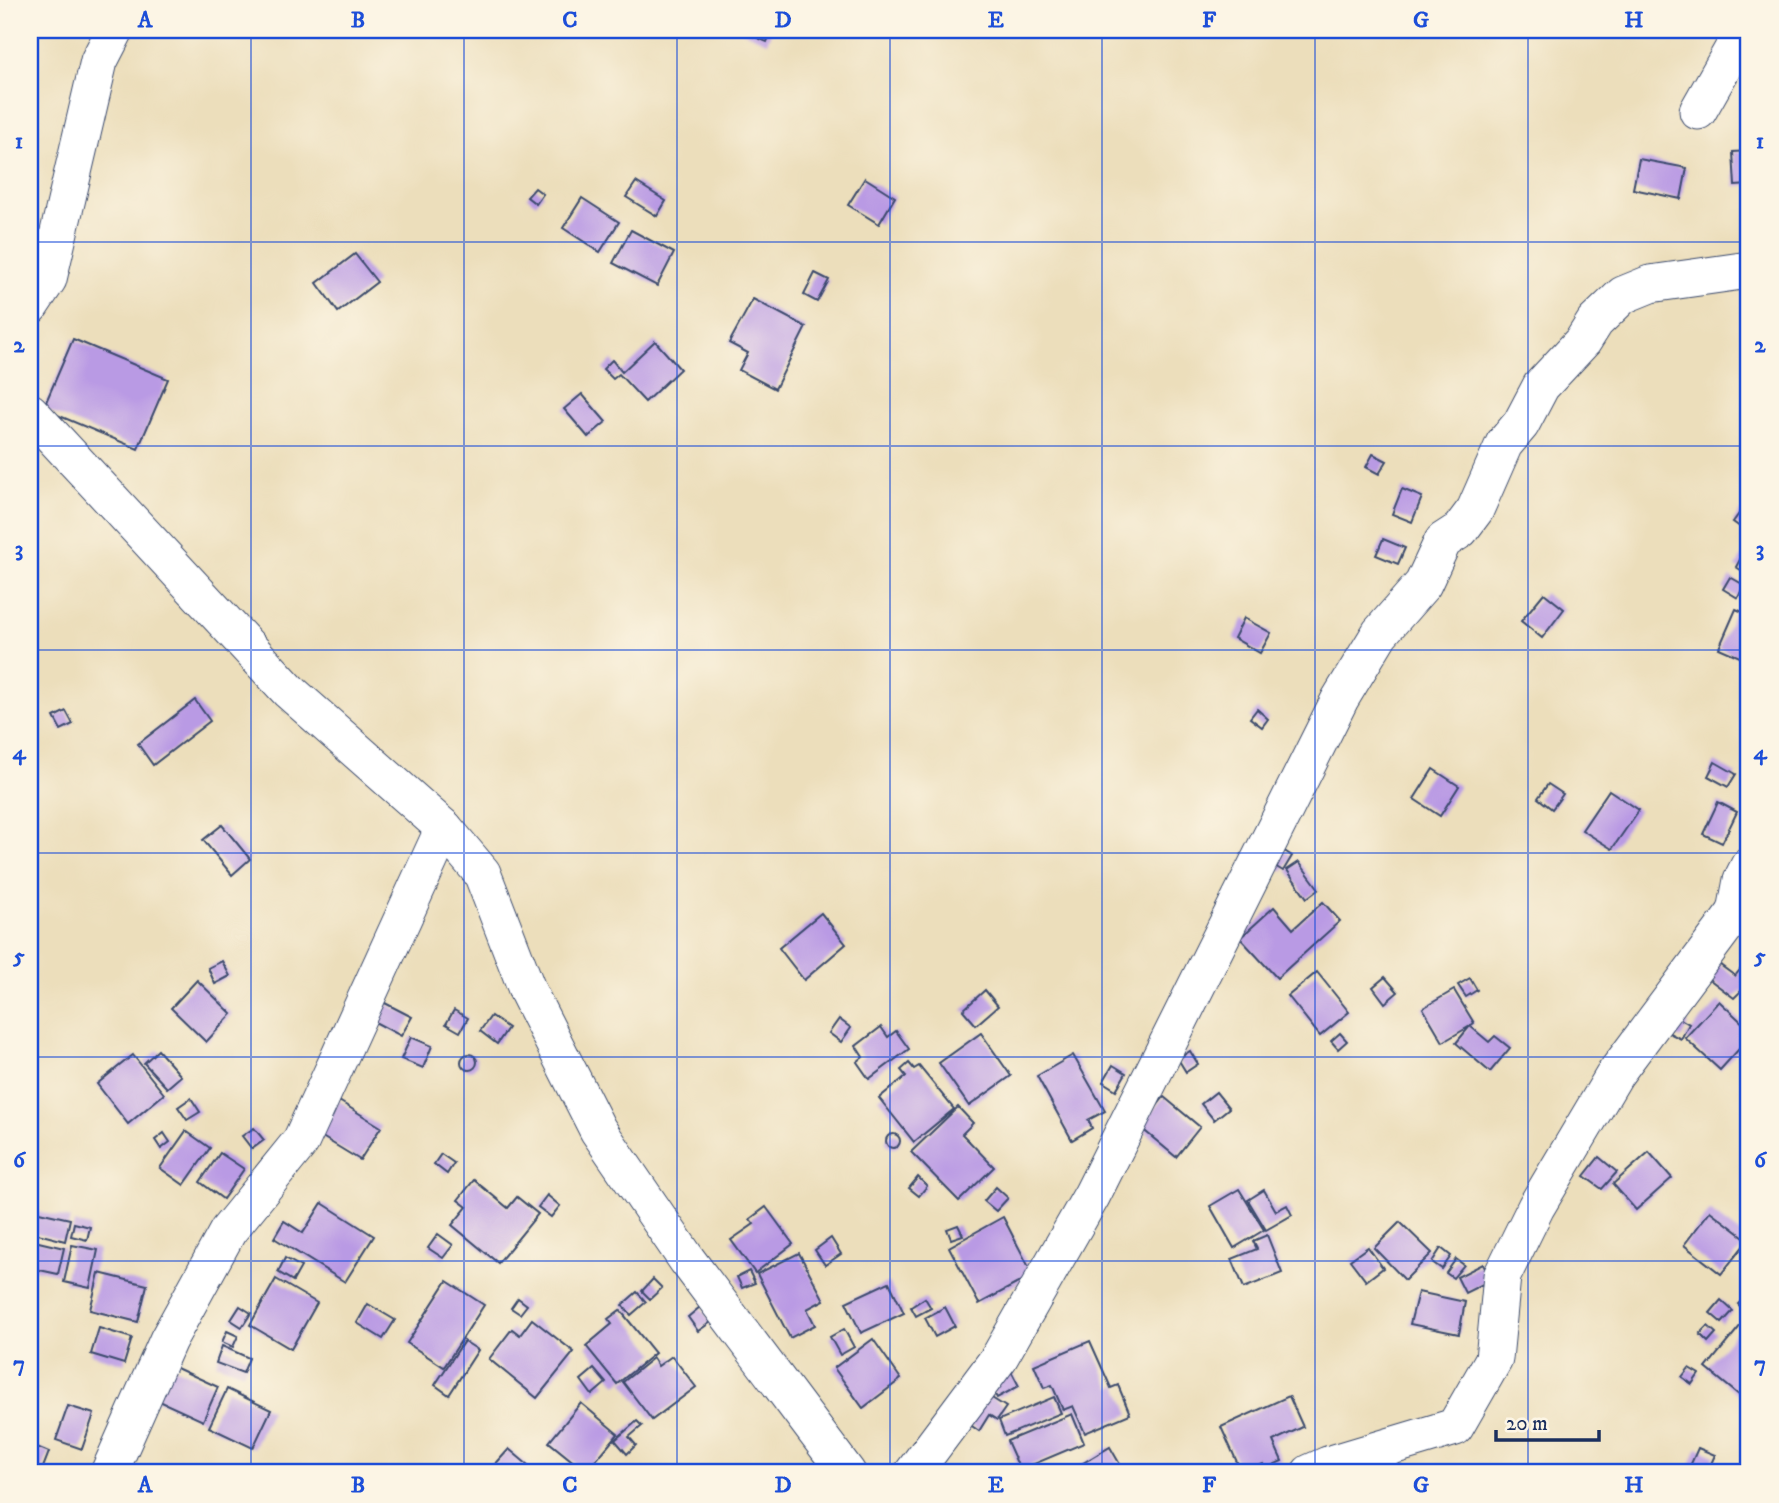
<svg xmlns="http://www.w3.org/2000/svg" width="1779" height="1503" font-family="'IM FELL DW Pica',serif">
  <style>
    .building { fill: #b99ae4 }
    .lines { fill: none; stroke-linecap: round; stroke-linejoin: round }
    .street-casing { stroke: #3a496c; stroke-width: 39 }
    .street { stroke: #fff; stroke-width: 37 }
    .grid { fill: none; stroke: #1d4ed8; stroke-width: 2; stroke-opacity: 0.55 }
    .neatline { fill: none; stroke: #1d4ed8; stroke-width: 2.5 }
    .grid-label { font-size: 23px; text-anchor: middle; font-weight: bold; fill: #1d4ed8 }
  </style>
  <rect width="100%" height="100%" fill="#fcf5e5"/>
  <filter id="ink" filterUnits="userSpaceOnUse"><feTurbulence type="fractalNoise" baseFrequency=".0143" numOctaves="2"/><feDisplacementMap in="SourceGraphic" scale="14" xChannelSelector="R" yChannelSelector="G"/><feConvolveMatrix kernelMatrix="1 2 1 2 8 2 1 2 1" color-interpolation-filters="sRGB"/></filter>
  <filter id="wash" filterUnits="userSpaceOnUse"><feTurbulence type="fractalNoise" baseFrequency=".00686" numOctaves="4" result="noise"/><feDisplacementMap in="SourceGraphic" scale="28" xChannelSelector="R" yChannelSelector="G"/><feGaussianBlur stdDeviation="1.57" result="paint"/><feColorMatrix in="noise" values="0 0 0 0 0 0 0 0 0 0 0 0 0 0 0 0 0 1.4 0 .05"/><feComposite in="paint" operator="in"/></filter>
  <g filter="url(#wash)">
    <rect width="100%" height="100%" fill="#ecdebb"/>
    <g id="blocks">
      <g class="building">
        <path d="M739,30H772L767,42Z"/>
        <path d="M1749,151V185L1735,186L1733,152Z"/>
        <path d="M1639,159L1687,168L1681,199L1633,189Z"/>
        <path d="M865,178L895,197L879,224L848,205Z"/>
        <path d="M636,182L666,201L657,216L626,197Z"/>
        <path d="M535,188L543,194L536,204L527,197Z"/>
        <path d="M582,198L619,222L600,252L563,228Z"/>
        <path d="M631,230L674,253L657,286L613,263Z"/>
        <path d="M355,254L377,282L338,312L317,283Z"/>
        <path d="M815,273L829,280L817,302L804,295Z"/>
        <path d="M753,299L806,327L775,389L739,370L748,353L729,343Z"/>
        <path d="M73,339L168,379L138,449L43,409Z"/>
        <path d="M655,341L680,369L645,402L619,374L613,379L603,369L612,360L622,372Z"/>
        <path d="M582,394L606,422L588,437L564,409Z"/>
        <path d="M1373,454L1387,461L1379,474L1366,467Z"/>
        <path d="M1402,489L1422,497L1412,522L1392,514Z"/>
        <path d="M1741,511L1749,517V524L1744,530L1733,522Z"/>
        <path d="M1383,539L1405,548L1398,564L1376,555Z"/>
        <path d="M1749,543V575L1736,567Z"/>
        <path d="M1730,577L1744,585L1738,598L1723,589Z"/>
        <path d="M1544,593L1564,609L1542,638L1521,621Z"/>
        <path d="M1736,609L1749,615V661L1719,648Z"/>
        <path d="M1244,618L1271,633L1260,653L1234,638Z"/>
        <path d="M195,700L210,721L153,765L138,744Z"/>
        <path d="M1257,709L1268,719L1262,727L1250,718Z"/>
        <path d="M66,711L73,724L61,730L54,717Z"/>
        <path d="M1715,762L1736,774L1728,787L1708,776Z"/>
        <path d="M1433,769L1459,786L1440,816L1414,799Z"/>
        <path d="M1548,784L1563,794L1552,809L1538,798Z"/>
        <path d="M1609,790L1639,810L1612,849L1582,830Z"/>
        <path d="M1718,802L1737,812L1722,843L1703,834Z"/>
        <path d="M222,825L250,859L232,875L203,840Z"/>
        <path d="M1277,846L1292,856L1283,871L1268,862Z"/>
        <path d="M1299,862L1319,889L1307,898L1287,870Z"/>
        <path d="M1323,902L1340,921L1277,978L1240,938L1274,907L1293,929Z"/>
        <path d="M821,913L846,944L804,980L779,948Z"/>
        <path d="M1749,959V998L1741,991L1734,998L1705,976L1716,962L1735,976Z"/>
        <path d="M222,961L230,976L215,984L208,968Z"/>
        <path d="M1317,972L1349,1012L1320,1036L1288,996Z"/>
        <path d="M1385,977L1398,992L1385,1003L1373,987Z"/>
        <path d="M1470,978L1477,990L1466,997L1458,985Z"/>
        <path d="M197,980L232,1014L206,1042L171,1008Z"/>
        <path d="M985,990L998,1006L976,1025L963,1010Z"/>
        <path d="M1454,990L1474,1023L1470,1026L1489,1042L1495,1036L1510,1048L1490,1072L1456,1043L1470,1026L1443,1042L1423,1008Z"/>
        <path d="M381,1001L412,1017L401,1036L371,1020Z"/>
        <path d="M1719,1001L1749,1029V1038L1720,1070L1685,1038Z"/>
        <path d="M454,1010L468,1018L460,1032L446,1024Z"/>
        <path d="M491,1016L508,1028L497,1044L480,1031Z"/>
        <path d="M1677,1017L1689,1024L1681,1039L1669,1033Z"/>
        <path d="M839,1019L851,1028L841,1042L829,1033Z"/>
        <path d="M881,1027L888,1037L896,1031L909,1049L869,1079L857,1062L863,1057L856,1046Z"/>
        <path d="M981,1033L1011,1076L969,1106L939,1063Z"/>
        <path d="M1340,1033L1347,1041L1338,1049L1331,1041Z"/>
        <path d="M411,1037L432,1046L423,1068L401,1059Z"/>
        <path d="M158,1050L181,1076L167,1088L144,1063Z"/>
        <path d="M1190,1051L1198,1064L1186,1072L1178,1059Z"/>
        <circle cx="469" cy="1062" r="8"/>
        <path d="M133,1055L164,1094L128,1124L97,1084Z"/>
        <path d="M1073,1055L1105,1111L1088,1120L1092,1128L1072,1140L1037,1076Z"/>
        <path d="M909,1063L914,1069L919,1066L954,1109L914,1142L879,1098L906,1076L901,1070Z"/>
        <path d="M1113,1065L1126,1073L1116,1090L1103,1082Z"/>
        <path d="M1216,1092L1229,1108L1214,1120L1201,1104Z"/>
        <path d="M1164,1097L1200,1127L1176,1157L1140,1127Z"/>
        <path d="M191,1098L200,1112L187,1120L178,1107Z"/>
        <path d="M339,1101L381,1127L360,1160L319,1135Z"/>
        <path d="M958,1107L973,1123L962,1134L994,1167L959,1201L911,1152Z"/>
        <path d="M254,1128L264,1140L252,1149L242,1136Z"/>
        <path d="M186,1131L210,1148L184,1185L160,1168Z"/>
        <path d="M164,1133L170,1142L161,1149L155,1140Z"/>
        <circle cx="893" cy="1141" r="7"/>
        <path d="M1649,1152L1672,1178L1636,1210L1613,1184Z"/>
        <path d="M220,1153L244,1169L223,1199L200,1182Z"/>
        <path d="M441,1154L454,1163L447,1174L434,1164Z"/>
        <path d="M1599,1157L1617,1172L1602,1189L1584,1176Z"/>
        <path d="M918,1177L927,1186L919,1196L909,1188Z"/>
        <path d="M474,1180L508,1208L517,1197L538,1214L498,1263L452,1225L467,1207L458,1200Z"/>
        <path d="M996,1187L1008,1198L996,1211L984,1201Z"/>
        <path d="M1239,1189L1264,1230L1234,1248L1210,1206Z"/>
        <path d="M1264,1190L1276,1211L1287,1205L1292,1215L1266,1230L1248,1200Z"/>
        <path d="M547,1195L560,1206L551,1217L538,1207Z"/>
        <path d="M322,1203L374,1236L345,1282L274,1238L284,1221L303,1233Z"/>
        <path d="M766,1207L793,1244L755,1273L731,1240L754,1224L750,1219Z"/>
        <path d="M30,1210L70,1219L65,1241L30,1232Z"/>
        <path d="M1710,1211L1748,1240L1721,1274L1684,1245Z"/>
        <path d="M1003,1217L1033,1275L979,1304L949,1247Z"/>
        <path d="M1400,1222L1432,1253L1405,1280L1374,1248Z"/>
        <path d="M74,1223L90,1227L87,1240L71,1236Z"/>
        <path d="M958,1225L963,1235L951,1239L947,1229Z"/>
        <path d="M438,1234L453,1245L443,1258L428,1248Z"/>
        <path d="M1267,1235L1282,1273L1244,1288L1232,1259L1257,1249L1253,1241Z"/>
        <path d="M831,1238L841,1254L825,1265L815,1250Z"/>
        <path d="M30,1240L64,1248L58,1274L30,1268Z"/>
        <path d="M72,1245L98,1250L90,1288L64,1282Z"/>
        <path d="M1368,1247L1383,1268L1366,1281L1350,1260Z"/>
        <path d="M1441,1248L1451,1256L1442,1269L1432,1262Z"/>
        <path d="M799,1253L824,1300L807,1309L815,1325L790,1338L757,1274Z"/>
        <path d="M285,1258L301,1267L293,1281L278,1272Z"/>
        <path d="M1456,1259L1464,1265L1453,1278L1446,1273Z"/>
        <path d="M1483,1264L1491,1280L1465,1293L1457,1277Z"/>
        <path d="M749,1271L755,1283L742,1288L737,1277Z"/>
        <path d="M99,1273L147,1285L138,1322L90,1310Z"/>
        <path d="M276,1279L317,1303L291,1349L250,1325Z"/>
        <path d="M653,1279L662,1288L650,1299L642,1291Z"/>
        <path d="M447,1281L484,1305L444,1367L407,1343Z"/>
        <path d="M889,1282L904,1313L861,1333L846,1302Z"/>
        <path d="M637,1292L646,1302L631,1315L622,1305Z"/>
        <path d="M1418,1292L1465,1302L1459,1334L1410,1324Z"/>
        <path d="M1749,1294V1316L1738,1304Z"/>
        <path d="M518,1298L527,1305L520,1314L511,1308Z"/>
        <path d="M925,1298L931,1308L916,1316L911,1307Z"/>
        <path d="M1721,1300L1733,1311L1722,1323L1710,1313Z"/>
        <path d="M368,1304L395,1320L383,1339L357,1323Z"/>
        <path d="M240,1306L251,1313L242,1327L231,1320Z"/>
        <path d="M700,1307L711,1322L698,1331L688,1317Z"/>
        <path d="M945,1307L955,1326L935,1337L925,1318Z"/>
        <path d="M620,1310L655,1353L617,1384L586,1346L612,1324L608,1319Z"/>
        <path d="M532,1319L574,1352L537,1398L489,1359L512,1329L520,1335Z"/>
        <path d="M1741,1325L1749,1332V1394L1745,1400L1706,1368Z"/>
        <path d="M1708,1326L1716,1333L1708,1342L1700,1334Z"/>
        <path d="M99,1328L132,1338L124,1364L91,1354Z"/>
        <path d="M844,1329L854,1347L840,1355L830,1337Z"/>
        <path d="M227,1331L238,1336L233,1347L222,1342Z"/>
        <path d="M873,1339L901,1379L863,1408L834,1368Z"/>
        <path d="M464,1341L478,1350L449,1395L435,1385Z"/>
        <path d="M1090,1341L1111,1388L1118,1385L1130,1414L1085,1433L1073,1406L1063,1410L1052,1385L1044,1388L1034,1365Z"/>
        <path d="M222,1346L249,1358L243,1373L216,1363Z"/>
        <path d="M672,1356L696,1387L652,1420L623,1382L653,1358L658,1366Z"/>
        <path d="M170,1365L218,1387L203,1421L155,1399Z"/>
        <path d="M1008,1365L1019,1386L997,1398L989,1384Z"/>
        <path d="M1689,1368L1699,1374L1692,1384L1682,1377Z"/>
        <path d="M594,1369L606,1383L592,1395L581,1380Z"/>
        <path d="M227,1389L271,1410L253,1448L209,1427Z"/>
        <path d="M987,1395L1006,1407L997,1420L989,1415L979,1431L969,1424Z"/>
        <path d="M1289,1396L1303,1427L1273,1441L1282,1461L1265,1469L1263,1464L1242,1473L1221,1427Z"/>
        <path d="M1054,1397L1061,1413L1005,1436L999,1420Z"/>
        <path d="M581,1403L618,1434L586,1472L549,1442Z"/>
        <path d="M68,1406L94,1414L82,1449L56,1440Z"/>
        <path d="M1072,1414L1084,1443L1020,1470L1007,1441Z"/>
        <path d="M637,1421L642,1426L629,1437L636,1445L627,1454L615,1440Z"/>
        <path d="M32,1445L49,1452L42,1470L30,1464V1451Z"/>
        <path d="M1110,1447L1125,1473H1071L1070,1471Z"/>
        <path d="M1698,1448L1715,1455L1707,1473L1690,1466Z"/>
        <path d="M509,1449L528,1465L520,1473H498L492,1468Z"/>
      </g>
    </g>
  </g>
  <g filter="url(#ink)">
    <use href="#blocks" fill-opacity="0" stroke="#3a496c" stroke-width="2"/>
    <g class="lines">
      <g class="street-casing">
        <g id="street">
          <path d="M1698,111L1732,51L1749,31"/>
          <path d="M30,306L48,279L99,61L115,30"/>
          <path d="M30,412L289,691L444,828L482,873L528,992L598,1130L687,1260L847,1473"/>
          <path d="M1736,912L1742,880L1749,866"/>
          <path d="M109,1473L168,1340L228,1231L301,1141L444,828"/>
          <path d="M913,1473L999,1358L1092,1195L1340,699L1380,633L1423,584L1443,541L1460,530L1475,510L1504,444L1521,424L1541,386L1583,341L1595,322L1623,295L1650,284L1749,270"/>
          <path d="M1310,1473L1328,1465L1455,1427L1494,1359L1502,1276L1536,1207L1615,1074L1736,912L1749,917"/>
        </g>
      </g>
      <use href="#street" class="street"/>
    </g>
  </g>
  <path class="grid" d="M251,30V1473M464,30V1473M677,30V1473M890,30V1473M1102,30V1473M1315,30V1473M1528,30V1473M30,242H1749M30,446H1749M30,650H1749M30,853H1749M30,1057H1749M30,1261H1749"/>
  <rect width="1779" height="1503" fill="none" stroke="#fcf5e5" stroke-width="77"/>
  <path d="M1496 1430v10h103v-10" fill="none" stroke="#1b2f5e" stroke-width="3.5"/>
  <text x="1506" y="1430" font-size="21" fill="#1b2f5e" stroke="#fcf5e5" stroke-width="5" paint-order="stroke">20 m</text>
  <rect x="38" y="38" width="1702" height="1426" class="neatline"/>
  <g class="grid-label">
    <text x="145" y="27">A</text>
    <text x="358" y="27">B</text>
    <text x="570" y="27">C</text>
    <text x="783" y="27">D</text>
    <text x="996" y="27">E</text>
    <text x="1209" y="27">F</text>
    <text x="1421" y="27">G</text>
    <text x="1634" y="27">H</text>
    <text x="19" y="148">1</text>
    <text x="1760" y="148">1</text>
    <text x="19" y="352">2</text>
    <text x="1760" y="352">2</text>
    <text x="19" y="556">3</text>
    <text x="1760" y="556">3</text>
    <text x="19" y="759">4</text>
    <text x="1760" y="759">4</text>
    <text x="19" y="963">5</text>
    <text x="1760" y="963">5</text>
    <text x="19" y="1167">6</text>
    <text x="1760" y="1167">6</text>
    <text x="19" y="1371">7</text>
    <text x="1760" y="1371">7</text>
    <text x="145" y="1492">A</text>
    <text x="358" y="1492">B</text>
    <text x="570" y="1492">C</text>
    <text x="783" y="1492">D</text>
    <text x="996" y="1492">E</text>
    <text x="1209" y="1492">F</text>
    <text x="1421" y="1492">G</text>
    <text x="1634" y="1492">H</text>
  </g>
</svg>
